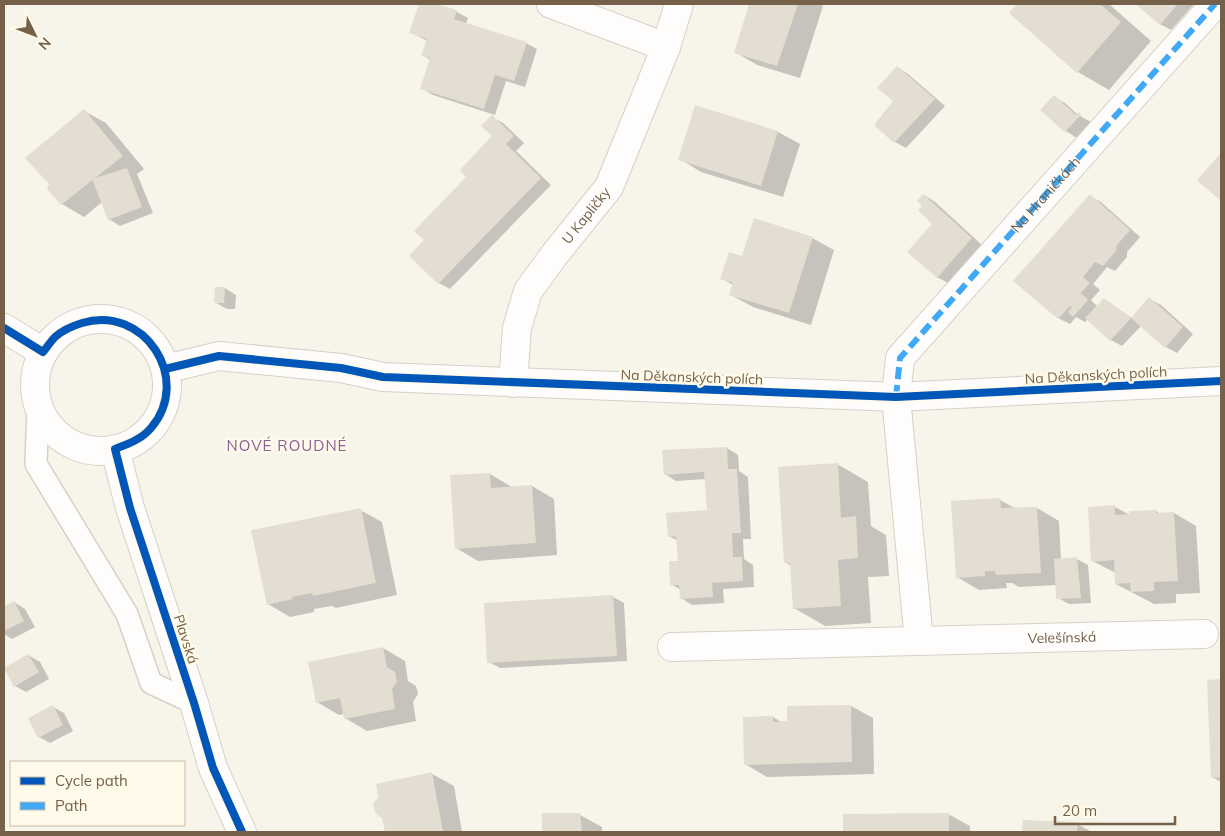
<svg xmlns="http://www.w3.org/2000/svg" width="1225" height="836" font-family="Mulish,sans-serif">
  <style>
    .shadow { fill: #0003 }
    .building { fill: #e4ddd1 }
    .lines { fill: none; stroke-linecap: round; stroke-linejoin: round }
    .lane-casing { stroke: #d6d1c8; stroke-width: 24 }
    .street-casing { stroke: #d6d1c8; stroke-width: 30 }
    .secondary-casing { stroke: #d6d1c8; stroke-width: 30 }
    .lane { stroke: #fefdfc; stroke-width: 21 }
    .street { stroke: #fefdfc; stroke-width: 28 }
    .secondary { stroke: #fefdfc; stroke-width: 28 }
    .quiet { stroke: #3fa9f5; stroke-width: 6; stroke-dasharray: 12 6; stroke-linecap: butt }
    .cycleway-casing { stroke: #fffaea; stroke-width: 11 }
    .cycleway { stroke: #0057b8; stroke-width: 8 }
    .labels { text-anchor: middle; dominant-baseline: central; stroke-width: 5; stroke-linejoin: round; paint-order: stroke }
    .street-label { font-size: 14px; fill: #756149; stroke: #fffaea }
    .neighbourhood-label { font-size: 15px; letter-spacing: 1px; fill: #8b6092; stroke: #fffaea }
  </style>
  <rect width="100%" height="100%" fill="#f7f4ea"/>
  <g class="shadow">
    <path d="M420,4H432L457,12L468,18L466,24L526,43L537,49L525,87L506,81L495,115L433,95L421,88L430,60L423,55L427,41L411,32Z"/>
    <path d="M751,4H820L823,6L800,78L757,65L735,52Z"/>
    <path d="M1018,4H1109L1151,41L1109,90L1078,72L1011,13Z"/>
    <path d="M1138,4H1194L1171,30L1160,24Z"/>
    <path d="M897,67L908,74L945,106L906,148L895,142L876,125L895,101Z"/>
    <path d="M1054,97L1065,103L1078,115L1091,122L1077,138L1066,131L1042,110Z"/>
    <path d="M84,111L106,123L144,169L137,174L153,213L120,226L109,219L102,202L84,217L62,204L49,189Z"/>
    <path d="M492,117L503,123L524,143L516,151L551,185L450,289L439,283L410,256L426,240L494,136Z"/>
    <path d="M778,132L800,144L783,197L701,172L680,159Z"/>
    <path d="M924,195L935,202L982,245L948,283L937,277L934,224L923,206Z"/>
    <path d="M1090,196L1101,202L1140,237L1127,252V257L1115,271L1107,267L1093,284L1100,290L1091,300L1098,307L1105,300L1133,319L1150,299L1161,305L1193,334L1177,353L1166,347L1141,326L1122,346L1111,340L1088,319L1085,322L1076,317L1070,324L1058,318Z"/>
    <path d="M812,238L834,250L811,325L753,307L731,295L733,285L722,279L743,258Z"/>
    <path d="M216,288H225L236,295L235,309H227L216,303Z"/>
    <path d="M727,448L738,455L739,471L748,477L751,539H743L744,559L753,565L754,587L723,589L724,603L692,605L681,598V590L671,584L679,562L678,541L669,536L708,512L706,479L676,481L665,474Z"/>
    <path d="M837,464L868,482L871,526L886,535L889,576L868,577L871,623L825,626L794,608L791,566L785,562Z"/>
    <path d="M490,474L512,487L532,486L554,499L557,555L478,561L456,548Z"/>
    <path d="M1000,500L1016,509L1037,508L1059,521L1061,560L1077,559L1088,565L1091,603L1069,604L1058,598L1057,585L1019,587L1012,583H1006L1007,588L979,590L957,577Z"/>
    <path d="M1115,507L1130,515L1156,511L1160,514L1174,513L1196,526L1200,593L1176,594V603L1154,604L1116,584V573L1092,561Z"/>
    <path d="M360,510L382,522L397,595L336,608L332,606L314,609V612L290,617L268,604Z"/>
    <path d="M613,597L624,603L627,661L500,668L489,662Z"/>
    <path d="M14,602L25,609L35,627L12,639L4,634V608Z"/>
    <path d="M383,648L405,661L408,681L416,686L418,694L413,702L416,721L367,731L345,718L344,714L339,715L317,702Z"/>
    <path d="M28,655L40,662L49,679L26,692L15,686Z"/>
    <path d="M1221,680V782L1212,777L1208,681Z"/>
    <path d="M851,706L873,718L874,774L767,777L745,764L773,717L783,723Z"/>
    <path d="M53,707L64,713L73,731L50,743L39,737Z"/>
    <path d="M432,774L454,786L462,832H386L383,817Z"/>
    <path d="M543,814L580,815L602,827V832H543Z"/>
    <path d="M948,814L970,826V832H845L844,815Z"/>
    <path d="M1024,821L1077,824L1092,832H1023Z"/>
  </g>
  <g class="building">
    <path d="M419,4H436L457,10L454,19L527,42L514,81L495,75L484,109L420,89L430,58L421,56L427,39L409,33Z"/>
    <path d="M749,4H798L777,66L734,53Z"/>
    <path d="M1017,4H1100L1121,22L1077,73L1009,13Z"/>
    <path d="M1136,4H1178L1160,25Z"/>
    <path d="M897,66L935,99L894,143L874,125L893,101L877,88Z"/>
    <path d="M1054,95L1076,115L1079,112L1081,115L1065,132L1040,110Z"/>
    <path d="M695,105L778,131L761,186L678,160Z"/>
    <path d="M84,109L123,156L61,205L47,189L49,184L25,158Z"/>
    <path d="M492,115L514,136L506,144L541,178L438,284L409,256L424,240L414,231L466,177L460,170L492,136L481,126Z"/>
    <path d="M1221,153V201L1197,180Z"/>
    <path d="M127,168L142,207L108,220L92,179Z"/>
    <path d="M923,194L972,238L937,278L907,252L932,224L918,210L922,206L917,201Z"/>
    <path d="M1090,194L1130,230L1117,245L1116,251L1103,266L1095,262L1083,277L1090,283L1081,293L1088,300L1073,317L1068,312L1072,307L1070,306L1058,319L1013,281Z"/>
    <path d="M754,218L813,237L789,313L729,295L733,283L720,279L729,252L742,256Z"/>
    <path d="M215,287H225L224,303H214Z"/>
    <path d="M1149,297L1183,327L1165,348L1131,318Z"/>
    <path d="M1104,298L1131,318L1110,341L1085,318Z"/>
    <path d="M727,447L728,469H737L741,533H732L733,557H742L743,581L712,583L713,597L680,599L679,585H670L669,561H678L676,536L668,537L666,513L707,510L704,472L664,475L662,450Z"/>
    <path d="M838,463L841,518L856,516L858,558L838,560L841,606L793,609L790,563H784L778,467Z"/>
    <path d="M490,473L491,488L532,485L536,543L455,549L450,475Z"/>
    <path d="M1000,498L1001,508L1037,507L1041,573L996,575L995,571H985V576L956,578L951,501Z"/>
    <path d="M1115,505V515L1129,514V511L1156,510V513L1174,512L1178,581L1154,582V591L1131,592L1130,583L1115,584L1114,560L1091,562L1088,507Z"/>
    <path d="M361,508L376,583L313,596L312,593L292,597L293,599L267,605L251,530Z"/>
    <path d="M1077,557L1081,598L1056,599L1054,559Z"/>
    <path d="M613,595L617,656L487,663L484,603Z"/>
    <path d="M14,601L24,621L4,631V606Z"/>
    <path d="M383,647L387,667L395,672L397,682L392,689L395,709L344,719L340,698L316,703L308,662Z"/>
    <path d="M28,654L39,672L14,687L4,668Z"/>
    <path d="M1221,679V778L1211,777L1207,680Z"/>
    <path d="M53,705L63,725L38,738L28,718Z"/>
    <path d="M851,705L852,762L744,765L743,717L773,716V722L787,721V706Z"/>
    <path d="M432,772L443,832H393V831L385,832L382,818L376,814L373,805L378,797L376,784Z"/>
    <path d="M542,813H580L582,832H542Z"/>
    <path d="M949,813V832H843V814Z"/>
    <path d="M1023,820L1078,822L1077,832H1022Z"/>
  </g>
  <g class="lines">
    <g class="lane-casing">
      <path id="lane" d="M38,405L36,464L127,614L151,683L194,703"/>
    </g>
    <g class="street-casing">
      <g id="street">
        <path d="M551,4L666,47"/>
        <path d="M165,369L219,356L341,368L383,377L896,397L1221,381"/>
        <path id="s1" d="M513,383L517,328L528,291L555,254L609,187L666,47L679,4"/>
        <path d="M919,641L896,397L900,358L1215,4"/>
        <path id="s2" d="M672,647L1204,634"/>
      </g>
    </g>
    <g class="secondary-casing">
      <g id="secondary">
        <circle cx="101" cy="385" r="66"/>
        <path d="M4,328L43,352"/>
        <path d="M115,449L130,508L194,703L213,768L242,832"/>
      </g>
    </g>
    <use href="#lane" class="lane"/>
    <use href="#street" class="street"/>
    <use href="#secondary" class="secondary"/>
    <path class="quiet" id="s3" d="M896,397L900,358L1215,4"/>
    <g class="cycleway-casing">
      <g id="cycleway">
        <path d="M4,328L43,352C47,347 51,341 55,337C63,330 72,326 82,323C144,304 193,379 151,428C142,439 128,444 115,449L130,508L194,703L213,768L242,832"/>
        <path d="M165,369L219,356L341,368L383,377L896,397L1221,381"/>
      </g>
    </g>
    <use href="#cycleway" class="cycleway"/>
  </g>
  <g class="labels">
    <g class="street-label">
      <text stroke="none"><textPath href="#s3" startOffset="258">Na Hraničkách</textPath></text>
      <text stroke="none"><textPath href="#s1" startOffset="189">U Kapličky</textPath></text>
      <text transform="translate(1096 375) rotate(-3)">Na Děkanských polích</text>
      <text transform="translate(692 377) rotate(2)">Na Děkanských polích</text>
      <text stroke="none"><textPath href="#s2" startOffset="390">Velešínská</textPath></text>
      <text transform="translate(186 639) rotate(72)">Plavská</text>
    </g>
    <g class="neighbourhood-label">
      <text x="287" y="445">NOVÉ ROUDNÉ</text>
    </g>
  </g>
  <rect width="1225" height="836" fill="none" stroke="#756149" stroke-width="10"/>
  <rect x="10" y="761" width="175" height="65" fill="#fffaea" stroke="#c8bdaa"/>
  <rect x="20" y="777" width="25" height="8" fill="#0057b8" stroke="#c8bdaa"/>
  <text x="55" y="786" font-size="15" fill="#756149">Cycle path</text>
  <rect x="20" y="802" width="25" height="8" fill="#3fa9f5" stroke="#c8bdaa"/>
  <text x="55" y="811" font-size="15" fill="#756149">Path</text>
  <g transform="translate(35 35) rotate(132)" stroke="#fffaea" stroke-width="4" paint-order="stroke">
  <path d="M0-4L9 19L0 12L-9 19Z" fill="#756149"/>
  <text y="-8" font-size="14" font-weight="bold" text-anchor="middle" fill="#756149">N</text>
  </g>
  <path d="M1055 816v8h120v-8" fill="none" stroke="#756149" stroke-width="2.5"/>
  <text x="1062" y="816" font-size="15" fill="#756149" stroke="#fffaea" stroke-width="4" paint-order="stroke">20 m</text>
</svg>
